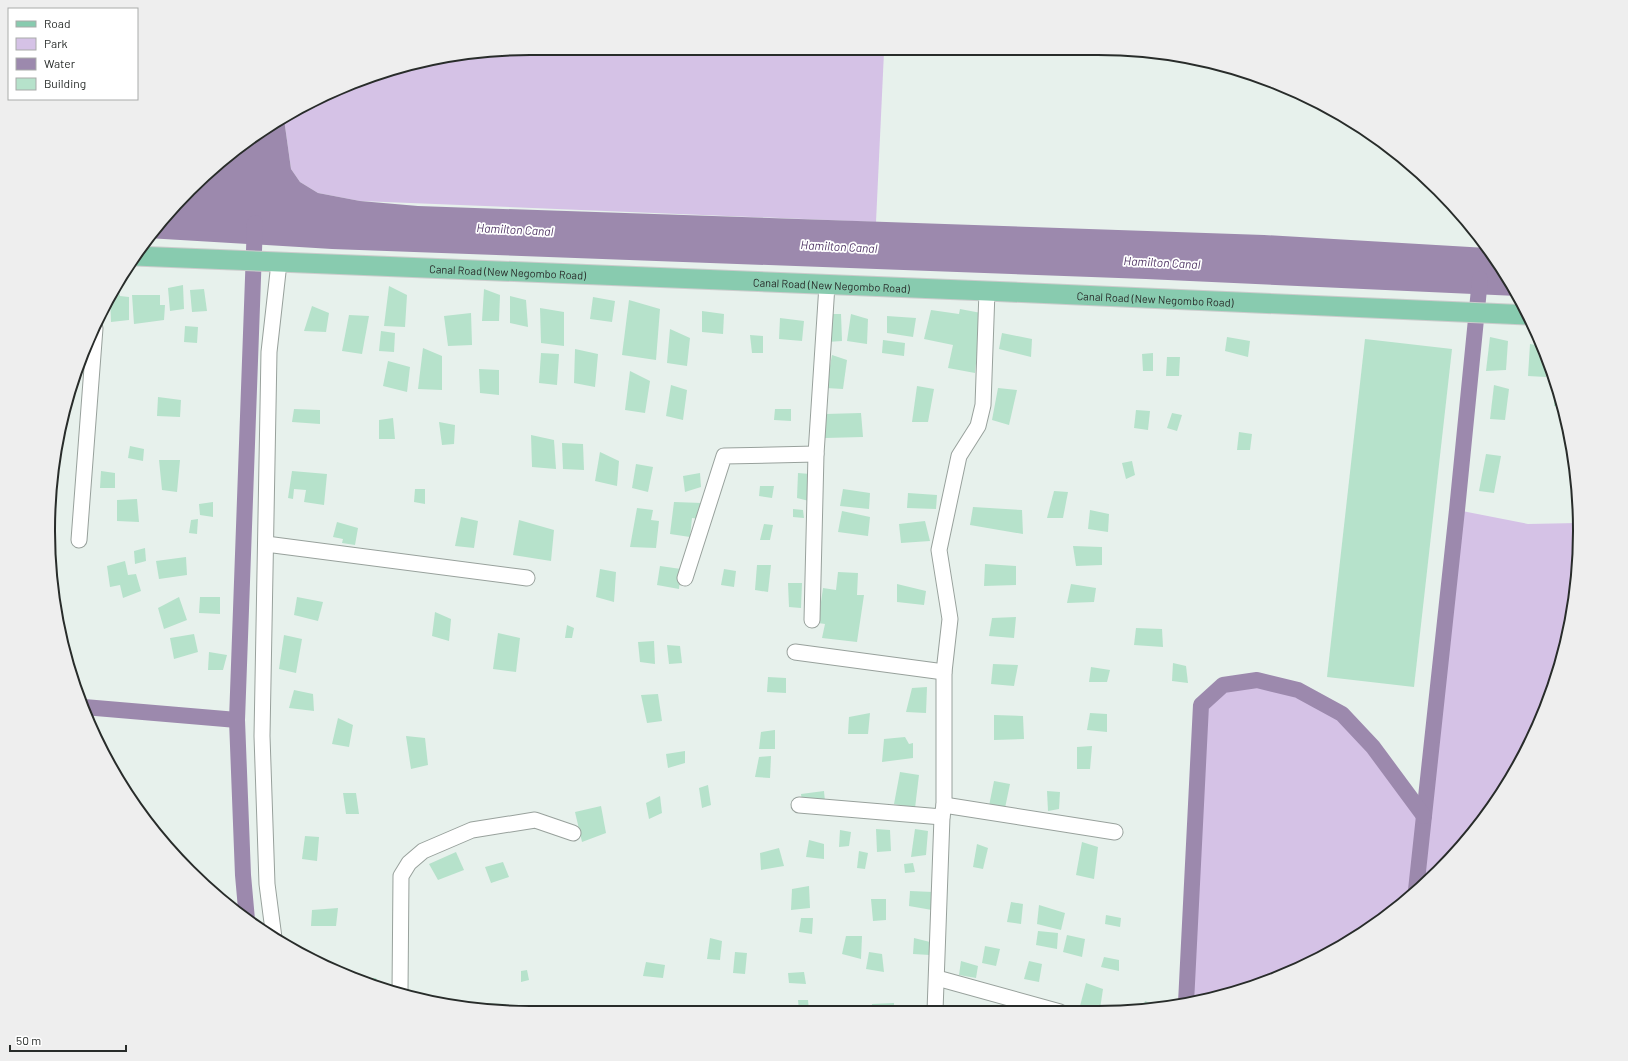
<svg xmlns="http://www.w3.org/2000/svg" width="1628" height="1061" font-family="Barlow,sans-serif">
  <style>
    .green { fill: #d5c2e6 }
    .water { fill: #9c89ad }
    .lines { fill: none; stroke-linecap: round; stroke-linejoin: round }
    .canal { stroke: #9c89ad; stroke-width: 16 }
    .building { fill: #b6e2cb }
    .minor-casing { stroke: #98a19c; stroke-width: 17 }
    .major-casing { stroke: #cbcccc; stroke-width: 21 }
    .minor { stroke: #fff; stroke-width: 15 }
    .major { stroke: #88cbaf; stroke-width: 19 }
    .labels { text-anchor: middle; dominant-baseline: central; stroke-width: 3.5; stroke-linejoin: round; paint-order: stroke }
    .street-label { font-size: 11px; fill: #282c2a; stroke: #fff }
    .water-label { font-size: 12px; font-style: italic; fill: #513666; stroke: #fff }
    .rim { fill: none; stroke: #282c2a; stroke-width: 2 }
  </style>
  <rect width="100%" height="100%" fill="#e7f1ec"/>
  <g class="green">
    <path d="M467,52H884L876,222L360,201L318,193L300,182L291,169L284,119L376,74Z"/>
    <path d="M1457,510L1528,524L1578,523L1576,593L1554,685L1515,772L1460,848L1391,913L1311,963L1222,997L1186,1003L1201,705L1223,685L1257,680L1298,690L1342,714L1373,747L1424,815Z"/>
  </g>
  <path class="water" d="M284,119L291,169L300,182L318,193L360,201L418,206L1264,235L1487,248L1517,296L1146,279L332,249L147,238L189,189L262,129Z"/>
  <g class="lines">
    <g class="canal">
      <path d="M84,707L237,720"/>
      <path d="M1416,890L1457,510L1480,279"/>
      <path d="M247,920L243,875L237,720L255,223"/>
      <path d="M1186,1003L1201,705L1223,685L1257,680L1298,690L1342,714L1373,747L1424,816"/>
    </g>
  </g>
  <g class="building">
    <path d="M117,285L120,296L129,297V320L111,322L110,296L115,286Z"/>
    <path d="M183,285L184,309L170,311L168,288Z"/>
    <path d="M389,286L407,295L405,327L384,326Z"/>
    <path d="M204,289L207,311L192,312L190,290Z"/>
    <path d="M484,289L500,295L499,321H482Z"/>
    <path d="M132,295H160V305H165L164,320L134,324Z"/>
    <path d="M510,296L526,300L528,327L510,323Z"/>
    <path d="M593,297L615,301L612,322L590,319Z"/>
    <path d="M629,300L660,309L656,360L622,355Z"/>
    <path d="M312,306L329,313L326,332L304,331Z"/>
    <path d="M540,308L564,312V346L541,343Z"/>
    <path d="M960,309L981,313L975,373L948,368L953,345L924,339L931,310L959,314Z"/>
    <path d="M702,311L724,314L723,334L702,332Z"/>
    <path d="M471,313L472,345L448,346L444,316Z"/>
    <path d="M830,314H841L842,341L827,342Z"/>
    <path d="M851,314L868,319L867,344L847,341Z"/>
    <path d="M349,315L369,316L362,354L342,351Z"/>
    <path d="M887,316L916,318L913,337L887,333Z"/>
    <path d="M780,318L804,321L802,341L779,339Z"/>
    <path d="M185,326L198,327L197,343L184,342Z"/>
    <path d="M670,329L690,338L687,366L667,363Z"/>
    <path d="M381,331L395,333L394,352L379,351Z"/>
    <path d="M1002,333L1032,339L1031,357L999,349Z"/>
    <path d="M750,335L763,336V353H752Z"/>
    <path d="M1227,337L1250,341L1248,357L1225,351Z"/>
    <path d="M1490,337L1508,341L1506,370L1486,371Z"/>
    <path d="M1365,339L1452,349L1414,687L1327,677Z"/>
    <path d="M883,340L905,343L904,356L882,353Z"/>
    <path d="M1530,344L1541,346L1547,361L1546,377L1528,376Z"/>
    <path d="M423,348L442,356V390L418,389Z"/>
    <path d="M575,349L598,354L595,387L574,383Z"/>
    <path d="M541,353L559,354L557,385L539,383Z"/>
    <path d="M1153,353V371H1143L1142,354Z"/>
    <path d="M832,355L847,360L843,389L826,388Z"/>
    <path d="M1167,357H1180L1179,376H1166Z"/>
    <path d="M388,361L410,367L407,392L383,386Z"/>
    <path d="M479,369L499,370V395L480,393Z"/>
    <path d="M630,371L650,381L645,413L625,410Z"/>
    <path d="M1554,381L1563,405L1564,406H1554Z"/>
    <path d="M671,385L687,390L683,420L666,416Z"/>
    <path d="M1494,385L1509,389L1505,420L1490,419Z"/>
    <path d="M917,386L934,389L928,422H912Z"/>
    <path d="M998,388L1017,390L1009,425L992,420Z"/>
    <path d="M158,397L181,400L180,417L157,416Z"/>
    <path d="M294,409L320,410V424L292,422Z"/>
    <path d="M775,409H791V421L774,420Z"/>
    <path d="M1136,410L1150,411L1148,430L1134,428Z"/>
    <path d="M861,413L863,437L825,438V414Z"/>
    <path d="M1172,413L1182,415L1177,431L1167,428Z"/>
    <path d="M393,418L395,439H379V420Z"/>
    <path d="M439,422L455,425L454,444L442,445Z"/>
    <path d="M1239,432L1252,434L1250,450H1237Z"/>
    <path d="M531,435L554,440L556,469L532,467Z"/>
    <path d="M562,443L583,444L584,470L563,469Z"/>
    <path d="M130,446L144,449L143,461L128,458Z"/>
    <path d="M600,452L619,461L617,486L595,481Z"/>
    <path d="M1486,454L1501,456L1494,493L1479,491Z"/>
    <path d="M159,460H180L177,492L162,490Z"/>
    <path d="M1132,461L1135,475L1126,479L1122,463Z"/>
    <path d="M636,464L653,467L648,492L632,488Z"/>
    <path d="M101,471L115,473V488H100Z"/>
    <path d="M292,471L327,474L324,505L304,502L306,490L294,489L293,499L288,498Z"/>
    <path d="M700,473L701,487L685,492L683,476Z"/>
    <path d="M798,473L810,474L809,501L797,498Z"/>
    <path d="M760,486H774L772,498L759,496Z"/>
    <path d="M415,489H425V504L414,502Z"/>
    <path d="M843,489L870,493L869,509L840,506Z"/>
    <path d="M1054,491L1068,492L1063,518H1047Z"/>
    <path d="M908,493L937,495L936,509L907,508Z"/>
    <path d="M137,499L139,522L117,521V500Z"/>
    <path d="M213,502V517L200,515L199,504Z"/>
    <path d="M674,502L702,503L699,519L692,518L690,537L670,534Z"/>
    <path d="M973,507L1022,510L1023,534L970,525Z"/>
    <path d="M637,508L653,510L651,520L659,521L656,548L630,547Z"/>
    <path d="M793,509L803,510L804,518L793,517Z"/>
    <path d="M1090,510L1109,514L1108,532L1088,529Z"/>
    <path d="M842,511L870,517L868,536L838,532Z"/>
    <path d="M461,517L478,521L474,548L455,546Z"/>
    <path d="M198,519L197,534L189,533L191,520Z"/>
    <path d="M519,520L554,530L551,561L513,555Z"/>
    <path d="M925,521L930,541L901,543L899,524Z"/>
    <path d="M337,522L358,528L355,545L342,543L343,539L333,537Z"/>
    <path d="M764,524L773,525L770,540H760Z"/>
    <path d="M1073,546L1102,547V565L1076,566Z"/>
    <path d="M145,548L146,561L135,564L134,551Z"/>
    <path d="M186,557L187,575L159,579L156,561Z"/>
    <path d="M125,561L128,575L136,574L141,591L123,598L120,585L110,587L107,566Z"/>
    <path d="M985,564L1016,566V585L984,586Z"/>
    <path d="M757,565H771L768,592L755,590Z"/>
    <path d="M660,566L681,569L679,589L657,585Z"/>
    <path d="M600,569L616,572L614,602L596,597Z"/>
    <path d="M724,569L736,571L734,587L721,585Z"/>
    <path d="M838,572L858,573L857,595H864L857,642L822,638L825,624L818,623L823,588L836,590Z"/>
    <path d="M788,583H802L801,608L789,607Z"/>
    <path d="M897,584L926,591L924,605L897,602Z"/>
    <path d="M1071,584L1096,588L1094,602L1067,603Z"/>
    <path d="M179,597L187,620L164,629L158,608Z"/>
    <path d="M200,597H220V614L199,613Z"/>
    <path d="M297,597L323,602L318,621L294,615Z"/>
    <path d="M435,612L451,619L449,641L432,636Z"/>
    <path d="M1016,617L1014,638L989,636L992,618Z"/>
    <path d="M567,625L574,628L572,638H565Z"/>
    <path d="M1136,628L1162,629L1163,647L1134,645Z"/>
    <path d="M498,633L520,638L516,672L493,669Z"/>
    <path d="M194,634L198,652L174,659L170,638Z"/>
    <path d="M284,635L302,639L296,673L279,669Z"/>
    <path d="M654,641L655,664L640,662L638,642Z"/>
    <path d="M667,645L680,646L682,663L669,664Z"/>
    <path d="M209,652L227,655L223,670H208Z"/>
    <path d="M1173,663L1186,666L1188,683L1172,681Z"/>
    <path d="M993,664L1018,665L1014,686L991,684Z"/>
    <path d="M1091,667L1110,670L1107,682H1089Z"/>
    <path d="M768,677L786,678V693L767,692Z"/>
    <path d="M927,687L926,713L906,712L912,688Z"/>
    <path d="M294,690L313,694L314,711L289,708Z"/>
    <path d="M658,694L662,721L647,723L641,695Z"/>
    <path d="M870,713L868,734H848L849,717Z"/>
    <path d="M1090,713L1107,714V732L1087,730Z"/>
    <path d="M994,715L1023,716L1024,739L994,740Z"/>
    <path d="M338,718L353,725L349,747L332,744Z"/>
    <path d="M775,730V749H759L761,732Z"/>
    <path d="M406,736L425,738L428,765L411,769Z"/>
    <path d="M905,737L909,744L913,743V758L882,762L884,739Z"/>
    <path d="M1092,746L1090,769H1077V747Z"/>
    <path d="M685,751V763L668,768L666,754Z"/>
    <path d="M771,756L770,778L755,777L759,757Z"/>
    <path d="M900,772L919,775L915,808L894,804Z"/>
    <path d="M994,781L1010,784L1005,808L989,806Z"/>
    <path d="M708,785L711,805L702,808L699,788Z"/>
    <path d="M824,791L825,802L802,801L801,794Z"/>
    <path d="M1047,791L1060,792L1059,809L1048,811Z"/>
    <path d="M343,793H356L359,814H346Z"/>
    <path d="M660,796L662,813L649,819L646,803Z"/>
    <path d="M601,806L606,833L582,842L575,812Z"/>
    <path d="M876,829L890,830L891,851L877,852Z"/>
    <path d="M915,829L928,831L926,855L911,857Z"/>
    <path d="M840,830L851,832L849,846L839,847Z"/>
    <path d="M305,836L319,837L317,861L302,859Z"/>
    <path d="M809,840L824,844V859L806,857Z"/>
    <path d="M1082,842L1098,847L1094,879L1076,875Z"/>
    <path d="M977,844L988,848L983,869L973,867Z"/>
    <path d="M779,848L784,866L761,870L760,853Z"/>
    <path d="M859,851L868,853L865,869L857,868Z"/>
    <path d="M456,852L464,870L438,880L429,864Z"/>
    <path d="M503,862L509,877L491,883L485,867Z"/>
    <path d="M913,863L915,872L905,873L904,864Z"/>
    <path d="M809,886L810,908L791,910L792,889Z"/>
    <path d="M910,891L933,892L932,910L909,906Z"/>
    <path d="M871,899H886V920L873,921Z"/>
    <path d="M1011,902L1023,904L1021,924L1007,922Z"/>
    <path d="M1039,905L1065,913L1061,930L1037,924Z"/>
    <path d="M338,908L336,926H311L312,910Z"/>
    <path d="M1106,915L1121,918L1120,927L1105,924Z"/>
    <path d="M801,918H813L812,934L799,932Z"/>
    <path d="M1038,931L1058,933L1057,949L1036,945Z"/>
    <path d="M1067,935L1085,939L1082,957L1063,952Z"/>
    <path d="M846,936H862L861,959L842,954Z"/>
    <path d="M710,938L722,941L720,960L707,959Z"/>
    <path d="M914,938L930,942V955L913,954Z"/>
    <path d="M985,946L1000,949L996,966L982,963Z"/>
    <path d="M735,952L747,953L745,974L733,973Z"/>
    <path d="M869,952L882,954L884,972L866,969Z"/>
    <path d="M1104,957L1119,960V971L1101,967Z"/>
    <path d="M961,961L978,966L976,978L959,975Z"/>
    <path d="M1029,961L1042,964L1039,982L1024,979Z"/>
    <path d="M646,962L665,965L663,978L643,976Z"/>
    <path d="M527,970L529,980L521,982V971Z"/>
    <path d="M804,972L806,984L789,983L788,973Z"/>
    <path d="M361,978H376L379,985L361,980Z"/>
    <path d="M1086,983L1103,989L1100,1009L1080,1006Z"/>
    <path d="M798,1000H808L809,1010H799Z"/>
    <path d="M1145,1001L1161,1007L1142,1010Z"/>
    <path d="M476,1003L506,1004V1009H476Z"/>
    <path d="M894,1003V1011H871L872,1004Z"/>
    <path d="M471,1005V1009L457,1006Z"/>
    <path d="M970,1007L988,1008V1011H971Z"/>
  </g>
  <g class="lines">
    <g class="minor-casing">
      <g id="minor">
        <path d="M79,540L95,328"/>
        <path d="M266,544L527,578"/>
        <path d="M685,578L724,456L816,454"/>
        <path d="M812,620L816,454L827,285"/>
        <path d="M795,652L944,672"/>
        <path d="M799,805L942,817"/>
        <path d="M944,805L1115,832"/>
        <path d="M274,938L267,884L262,736L269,352L279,263"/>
        <path d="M937,978L1060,1012"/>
        <path d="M400,991L401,876L409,863L423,851L472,830L535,820L573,833"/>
        <path d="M935,1011L942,817L944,805V672L950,619L939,550L959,456L978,426L983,405L987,291"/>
      </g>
    </g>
    <g class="major-casing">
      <g id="major">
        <path id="s1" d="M135,256L987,291L1529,315"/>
      </g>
    </g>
    <use href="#minor" class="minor"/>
    <use href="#major" class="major"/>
  </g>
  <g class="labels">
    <g class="street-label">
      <text stroke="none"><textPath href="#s1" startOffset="373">Canal Road (New Negombo Road)</textPath></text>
      <text stroke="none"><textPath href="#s1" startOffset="697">Canal Road (New Negombo Road)</textPath></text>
      <text stroke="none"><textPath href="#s1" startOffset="1021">Canal Road (New Negombo Road)</textPath></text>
    </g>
    <g class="water-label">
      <text transform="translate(515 229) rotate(3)">Hamilton Canal</text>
      <text transform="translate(839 246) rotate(3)">Hamilton Canal</text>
      <text transform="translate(1162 262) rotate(3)">Hamilton Canal</text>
    </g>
  </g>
  <path d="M0 0H1628V1061H0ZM530 55H1098A475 475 0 0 1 1573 530V531A475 475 0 0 1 1098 1006H530A475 475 0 0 1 55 531V530A475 475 0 0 1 530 55Z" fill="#eee" fill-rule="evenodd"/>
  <path class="rim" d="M530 55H1098A475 475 0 0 1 1573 530V531A475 475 0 0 1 1098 1006H530A475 475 0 0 1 55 531V530A475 475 0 0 1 530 55Z"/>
  <rect x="8" y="8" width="130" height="92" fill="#ffffff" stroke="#a9abaa"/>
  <rect x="16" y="21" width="20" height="6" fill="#88cbaf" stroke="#a9abaa"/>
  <text x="44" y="28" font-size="12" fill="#282c2a">Road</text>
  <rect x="16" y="38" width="20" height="12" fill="#d5c2e6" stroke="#a9abaa"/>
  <text x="44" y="48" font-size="12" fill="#282c2a">Park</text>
  <rect x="16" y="58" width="20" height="12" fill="#9c89ad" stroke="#a9abaa"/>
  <text x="44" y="68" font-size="12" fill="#282c2a">Water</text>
  <rect x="16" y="78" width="20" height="12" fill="#b6e2cb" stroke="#a9abaa"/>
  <text x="44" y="88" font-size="12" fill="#282c2a">Building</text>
  <path d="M10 1045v6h116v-6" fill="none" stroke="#282c2a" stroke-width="2"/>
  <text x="16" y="1045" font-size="12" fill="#282c2a" stroke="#ffffff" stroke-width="3" paint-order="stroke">50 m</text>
</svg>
